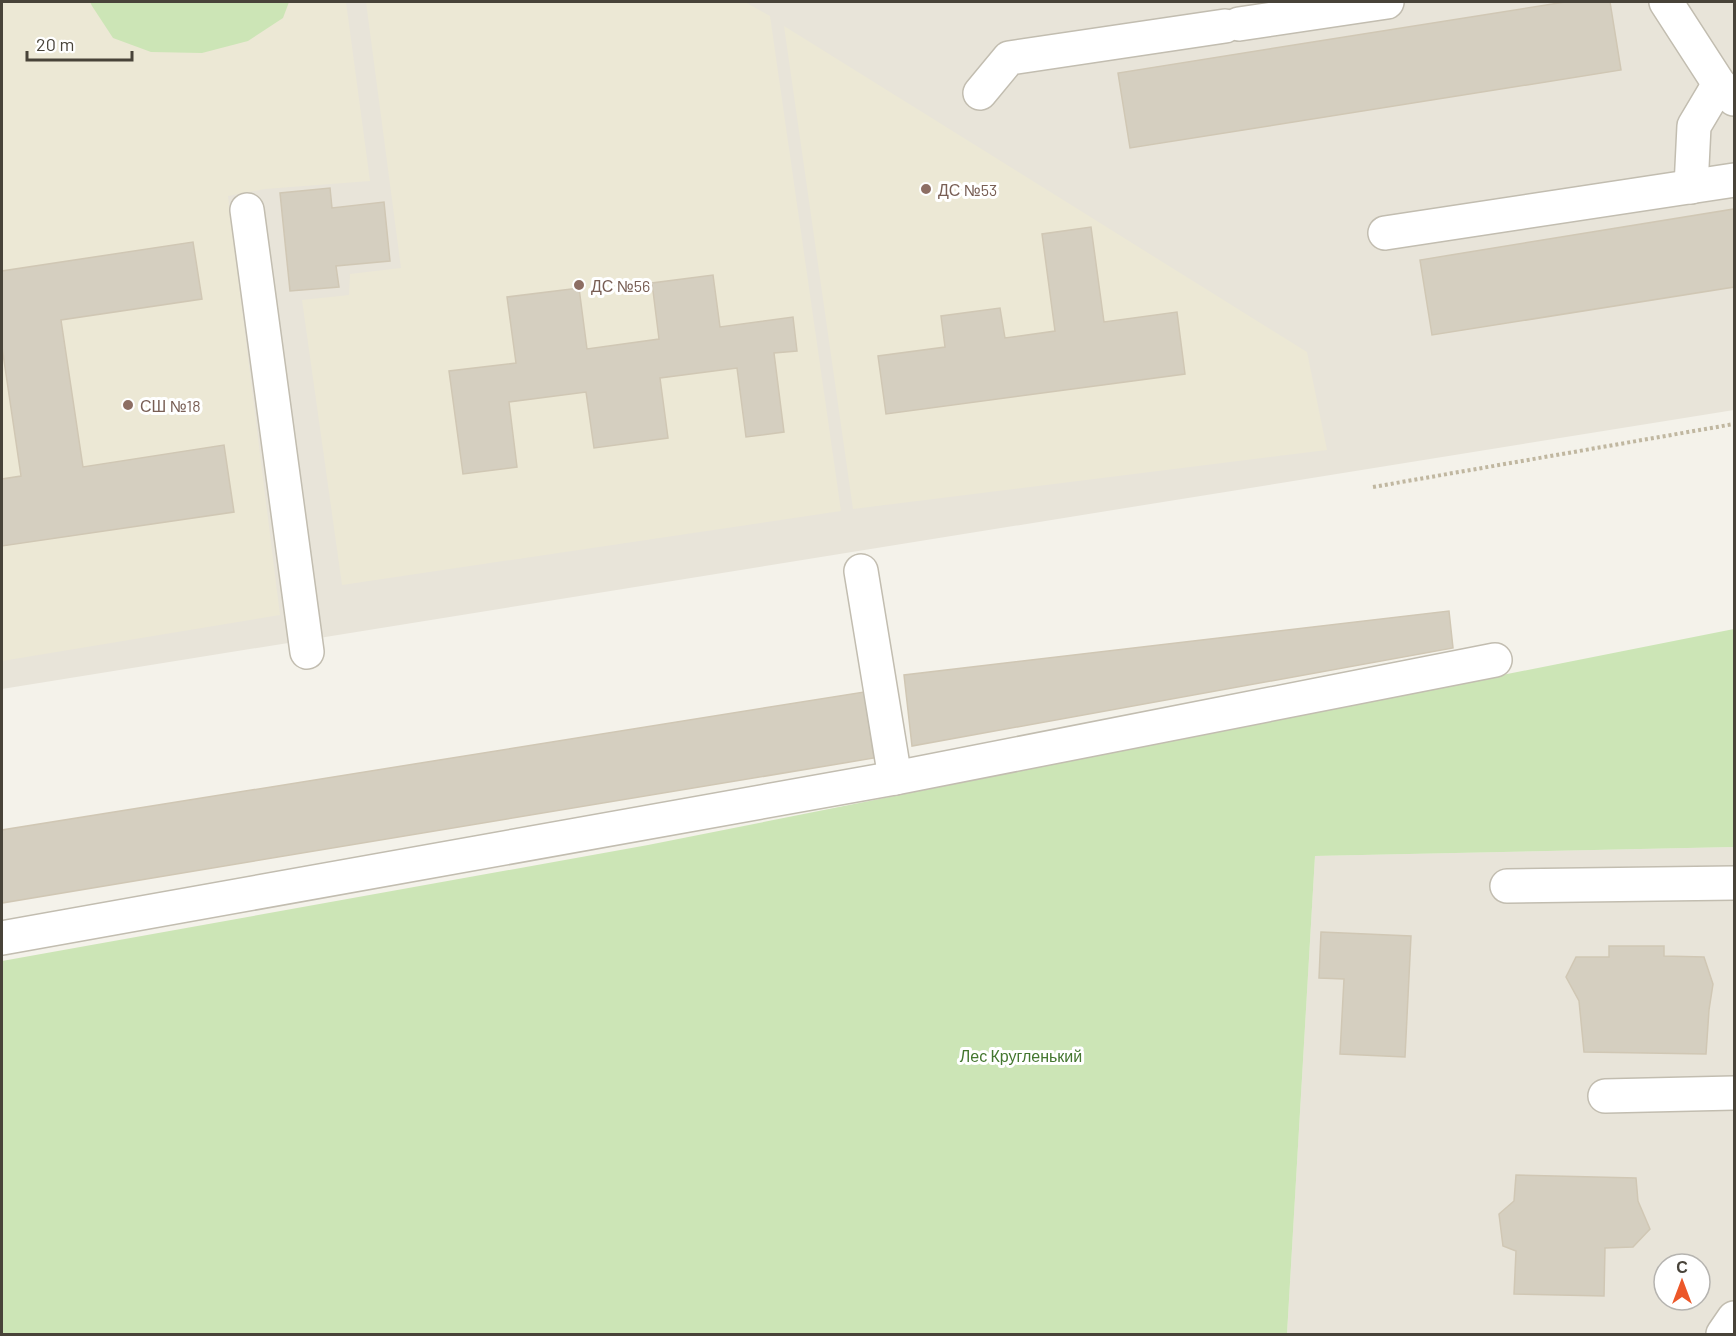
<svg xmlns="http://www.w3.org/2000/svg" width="1736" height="1336" font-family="Barlow,sans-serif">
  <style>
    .residential { fill: #e8e4d9; fill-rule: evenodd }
    .education { fill: #ece8d5 }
    .green { fill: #cce5b6 }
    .building { fill: #d5cfc0; stroke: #d0c7b4; stroke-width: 1.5 }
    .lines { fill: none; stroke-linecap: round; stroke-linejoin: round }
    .minor-casing { stroke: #c2bdb0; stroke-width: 36 }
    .path { stroke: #c0b7a0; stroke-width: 4; stroke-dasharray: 3 3; stroke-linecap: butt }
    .minor { stroke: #fff; stroke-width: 33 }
    .education-dot { fill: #8d6e63; stroke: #fff; stroke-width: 2 }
    .labels { text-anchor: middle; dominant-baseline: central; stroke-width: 6; stroke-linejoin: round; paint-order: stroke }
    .education-label { font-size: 16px; fill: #785e54; stroke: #fff; text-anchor: start }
    .park-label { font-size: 16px; fill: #44772f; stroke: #fff }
  </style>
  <rect width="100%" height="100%" fill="#f4f2ea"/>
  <g class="residential">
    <path d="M2,2H1734V410L2,689Z"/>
    <path d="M1734,847V1334H1287L1315,856ZM1664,1264H1700V1300H1664Z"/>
  </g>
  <g class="education">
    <path d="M2,2H346L370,181L265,189L228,196L280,615L2,661Z"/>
    <path d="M366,2H745L770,16L841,511L342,585L302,300L349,295L350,274L401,268Z"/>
    <path d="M784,26L1307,352L1327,450L853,509Z"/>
  </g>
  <g class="green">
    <path d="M90,2H289L283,18L248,41L202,53L151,52L113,38L92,6Z"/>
    <path d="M1734,629V847L1315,856L1287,1334H2V961L648,845Z"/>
  </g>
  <g class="building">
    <path d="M1565,2H1610L1621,70L1130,148L1118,73Z"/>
    <path d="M330,188L332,208L384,202L390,261L336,266L339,287L290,291L280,193Z"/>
    <path d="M1734,209V287L1432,335L1420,260Z"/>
    <path d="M1091,227L1104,322L1177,312L1185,374L886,414L878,356L945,347L941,316L1000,308L1005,338L1055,331L1042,234Z"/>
    <path d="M193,242L202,299L61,320L83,467L224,445L234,512L2,546V479L21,476L2,347V271Z"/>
    <path d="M713,275L720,327L793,317L797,351L774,353L784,432L746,437L737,368L660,378L668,438L594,448L586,392L509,402L517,467L463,474L449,371L516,363L507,297L579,288L587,349L659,339L652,283Z"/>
    <path d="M1449,611L1453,648L912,746L904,675Z"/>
    <path d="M864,692L874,758L2,903V830Z"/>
    <path d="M1321,932L1411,936L1405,1057L1340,1054L1344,979L1319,978Z"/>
    <path d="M1609,946H1664V956L1704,957L1713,984L1709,1010L1706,1054L1584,1052L1579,1001L1566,977L1576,957H1609Z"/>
    <path d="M1516,1175L1636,1178L1638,1201L1650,1229L1633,1247L1605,1248L1604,1296L1514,1294L1516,1251L1503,1246L1499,1214L1514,1201Z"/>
  </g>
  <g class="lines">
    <g class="minor-casing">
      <g id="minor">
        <path d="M1666,2L1719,84L1734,99"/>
        <path d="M1239,24L1387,2"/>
        <path d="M980,93L1009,58L1225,26"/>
        <path d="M1691,187L1694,126L1719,84"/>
        <path d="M247,210L307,652"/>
        <path d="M1385,233L1734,180"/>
        <path d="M861,571L895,778"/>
        <path d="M1507,886L1734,883"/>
        <path d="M2,938L895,778L1495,660"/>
        <path d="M1605,1096L1734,1093"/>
        <path d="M1723,1334L1734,1318"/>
      </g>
    </g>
    <path class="path" d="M1373,487L1734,424"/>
    <use href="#minor" class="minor"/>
  </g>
  <g class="education-dot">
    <circle cx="926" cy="189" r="6"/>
    <circle cx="579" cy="285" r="6"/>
    <circle cx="128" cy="405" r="6"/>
  </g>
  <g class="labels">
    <g class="education-label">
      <text x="938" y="189">ДС №53</text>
      <text x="591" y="285">ДС №56</text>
      <text x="140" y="405">СШ №18</text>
    </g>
    <g class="park-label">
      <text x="1021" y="1055">Лес Кругленький</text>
    </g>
  </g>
  <rect width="1736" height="1336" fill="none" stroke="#484339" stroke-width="6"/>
  <g transform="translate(1682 1282)"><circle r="28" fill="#ffffff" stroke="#b6b4b0" stroke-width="1.5"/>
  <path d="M0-4.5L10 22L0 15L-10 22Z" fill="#ec5729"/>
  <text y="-9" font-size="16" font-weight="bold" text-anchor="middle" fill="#484339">С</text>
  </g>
  <path d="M27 51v9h105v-9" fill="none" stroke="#484339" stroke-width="3"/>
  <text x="36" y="51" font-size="18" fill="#484339" stroke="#ffffff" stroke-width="4.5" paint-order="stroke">20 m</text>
</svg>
